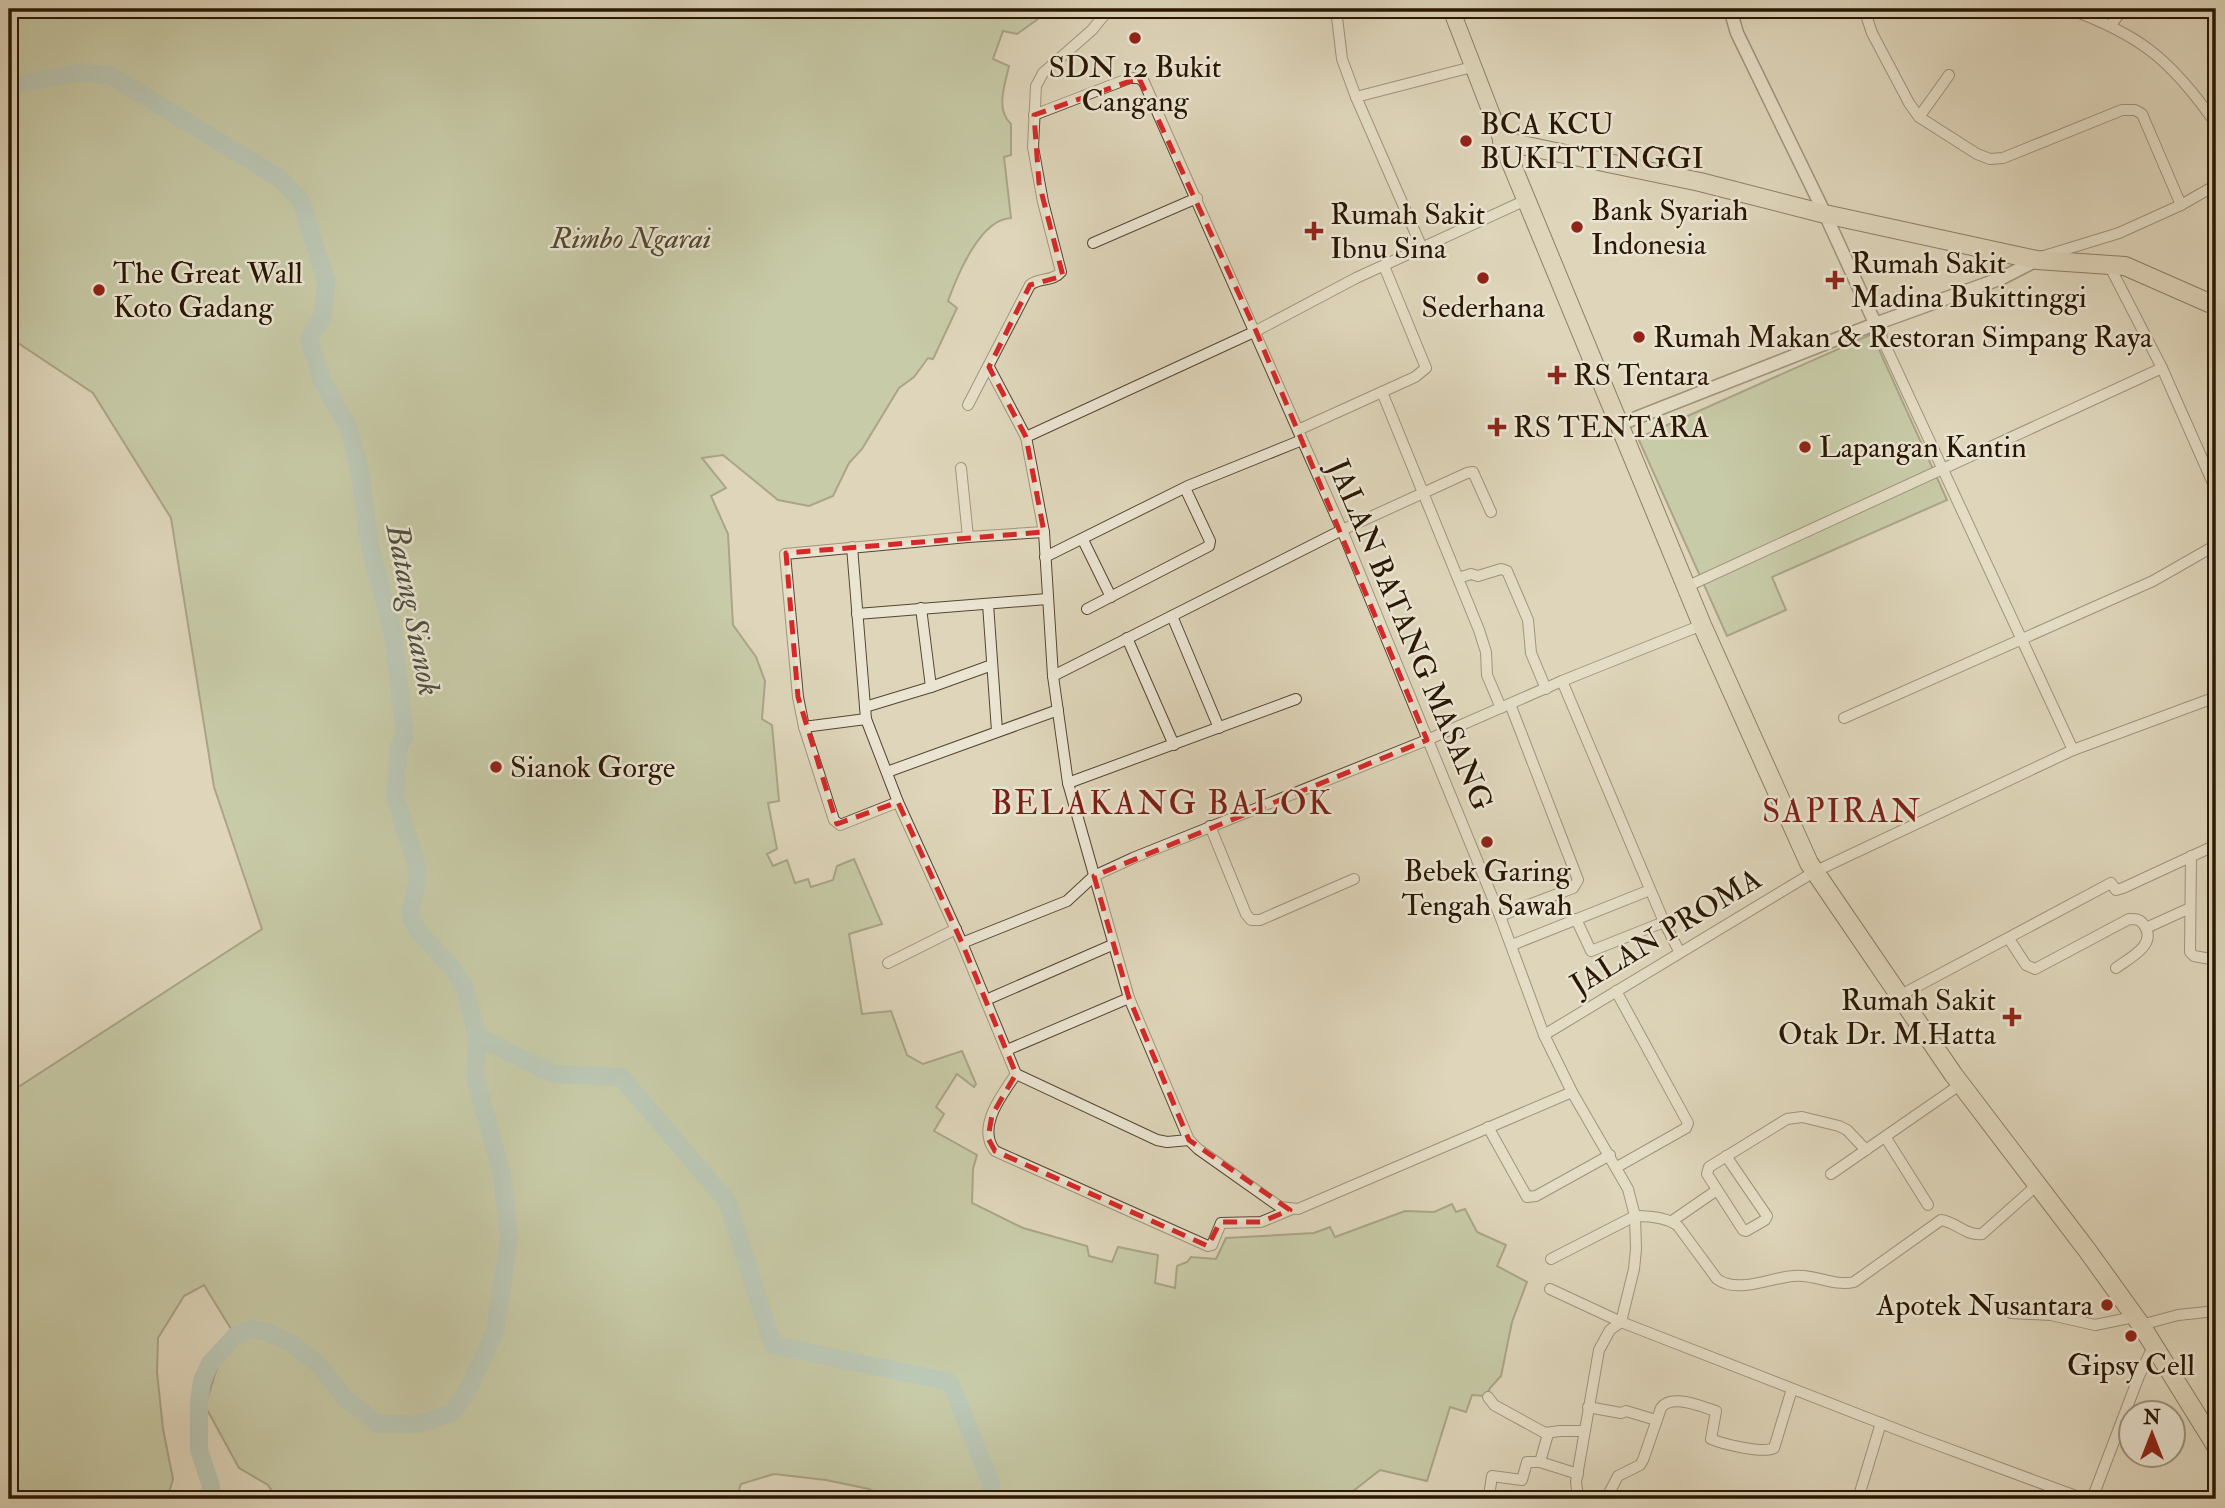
<svg xmlns="http://www.w3.org/2000/svg" width="2225" height="1508" font-family="'IM FELL Double Pica',serif">
  <style>
    .green { fill: #adbe93; stroke: #6b6a4b; stroke-width: 2 }
    .lines { fill: none; stroke-linecap: round; stroke-linejoin: round }
    .river { stroke: #93b8b1; stroke-width: 18 }
    .minor-casing { stroke: #564631; stroke-width: 12 }
    .tertiary-casing { stroke: #564631; stroke-width: 15 }
    .primary-casing { stroke: #291703; stroke-width: 18 }
    .trunk-casing { stroke: #291703; stroke-width: 20 }
    .minor { stroke: #eae4d2; stroke-width: 10 }
    .tertiary { stroke: #eae4d2; stroke-width: 12 }
    .primary { stroke: #ded5ba; stroke-width: 16 }
    .trunk { stroke: #ded5ba; stroke-width: 18 }
    .marked { fill: none; stroke: #d62828; stroke-width: 5; stroke-dasharray: 14 9; stroke-linejoin: round }
    .poi-dot { fill: #8f2418; stroke: #eae4d2; stroke-width: 2.5 }
    .labels { text-anchor: middle; dominant-baseline: central; stroke-width: 5; stroke-linejoin: round; paint-order: stroke }
    .poi-label { font-size: 30px; fill: #291703; stroke: #eae4d2; text-anchor: start }
    .park-label { font-size: 30px; font-style: italic; fill: #51492e; stroke: #eae4d2 }
    .street-label { font-size: 30px; fill: #291703; stroke: #eae4d2 }
    .water-label { font-size: 32px; font-style: italic; fill: #4e4f40; stroke: #eae4d2 }
    .quarter-label { font-size: 33px; letter-spacing: 2px; fill: #7a1f14; stroke: #eae4d2 }
  </style>
  <rect width="100%" height="100%" fill="#ded5ba"/>
  <filter id="stains"><feTurbulence type="fractalNoise" baseFrequency=".00286" numOctaves="4"/><feColorMatrix values="0 0 0 0 .2 0 0 0 0 .09 0 0 0 0 .02 0 0 0 .5 -.17"/></filter>
  <radialGradient id="worn" r=".72"><stop offset=".6" stop-color="#630" stop-opacity="0"/><stop offset="1" stop-color="#630" stop-opacity=".3"/></radialGradient>
  <g class="green">
    <path d="M9,9H1052L1017,34L1003,31L993,59L1009,66C1005,85 995,109 1011,124V155L1004,157L1011,218C980,219 957,276 948,301L957,308L933,359L928,358L914,377L899,388L862,449L849,463L833,496L809,506L778,500L723,455L702,458L726,488L711,496L728,534L733,625L756,657L765,681L762,719L772,725L779,801L768,803L777,849L767,854L773,866L787,860L795,883L808,879L811,887L833,880L837,866L854,859L882,924L849,934L862,1014L891,1011L907,1055L923,1064L962,1051L976,1084L974,1087L957,1074L936,1107L944,1114L934,1131L977,1155L973,1169L972,1203L1023,1228L1087,1246L1089,1256L1112,1262L1118,1247L1158,1255L1155,1283L1175,1288L1177,1266L1187,1262L1191,1257L1216,1259L1226,1238L1314,1233L1330,1227L1335,1237L1405,1211L1434,1212L1452,1204L1456,1212L1465,1209L1477,1232L1506,1245L1497,1266L1527,1282L1512,1322L1501,1376L1490,1388L1486,1396L1472,1395L1466,1412L1450,1407L1427,1481L1380,1470L1343,1499H879L877,1493L869,1489L826,1480L774,1474L741,1484L736,1499H277L268,1485L239,1468L205,1406L220,1358L239,1342L204,1285L184,1296L158,1338L157,1372L163,1429L173,1479L167,1499H9V1093L262,929L214,787L171,518L93,393L9,337Z"/>
    <path d="M1872,334L1947,500L1772,577L1786,610L1727,636L1638,438Z"/>
  </g>
  <g class="lines">
    <g class="river">
      <path d="M9,86L77,73L110,75L279,178L301,201L326,281L323,315L309,338L322,381L349,429L359,467L370,547L393,634L405,736L399,746L395,797L416,863L417,883L411,908V919L419,932L454,970L464,986L477,1036L475,1077L502,1175L509,1239L495,1332L467,1392L452,1413L418,1424H378L346,1399L318,1364L291,1343L268,1332L253,1329L236,1335L210,1363L202,1381L199,1401V1450L211,1486L210,1499"/>
      <path d="M477,1036L553,1074L621,1077L727,1201L773,1345L950,1382L991,1484L989,1499"/>
    </g>
    <g class="minor-casing">
      <g id="minor">
        <path d="M1145,9H1148"/>
        <path d="M1336,9L1342,59L1356,97L1422,248"/>
        <path d="M1864,9L1872,33L1909,103L1919,117L1977,154L1990,159L2003,158L2122,110H2135L2142,114L2181,205"/>
        <path d="M1868,9L1960,13"/>
        <path d="M2069,9C2141,35 2172,61 2216,124"/>
        <path d="M2110,26L2123,9"/>
        <path d="M1356,97L1472,67"/>
        <path d="M1034,115L1130,78H1139L1144,82L1342,530L1500,916L1544,1035L1572,1092L1628,1189L1635,1216L1636,1249L1634,1269L1621,1322L1550,1289"/>
        <path d="M1919,117L1949,75"/>
        <path d="M1093,243L1197,198"/>
        <path d="M2044,256L2119,233L2181,205L2216,185"/>
        <path d="M2108,263L2162,368L2216,490"/>
        <path d="M1880,334L2073,750"/>
        <path d="M989,367L1026,437L1044,532L1053,676L1068,783L1129,998L1189,1140L1198,1149L1280,1207L1298,1209L1572,1092"/>
        <path d="M1382,392L1479,630L1486,652L1487,675L1501,708"/>
        <path d="M968,405L1030,285C1039,277 1053,282 1061,272L1043,202L1033,147L1036,86L1043,73L1092,30L1109,9"/>
        <path d="M1298,430L1415,377L1426,368L1384,266"/>
        <path d="M1026,437L1256,331L1356,278L1526,200"/>
        <path d="M961,468L968,537"/>
        <path d="M1083,540L1111,597"/>
        <path d="M852,547L866,719L898,802L962,943L1016,1074L1157,1140L1167,1142L1189,1140"/>
        <path d="M1045,557L1188,486L1302,440"/>
        <path d="M1458,578L1471,574L1478,576L1501,569L1507,571L1528,620L1531,653L1546,689"/>
        <path d="M1686,587L2162,368"/>
        <path d="M988,604L997,731"/>
        <path d="M921,608L931,687"/>
        <path d="M1087,609L1209,546L1210,541L1185,488"/>
        <path d="M857,614L1047,599"/>
        <path d="M1172,616L1219,728"/>
        <path d="M1127,638L1174,745"/>
        <path d="M1053,676L1342,530L1467,473L1473,472L1491,512"/>
        <path d="M1562,681L1664,922L1591,951L1576,919"/>
        <path d="M865,707L931,687L992,665"/>
        <path d="M1844,718L2153,581L2216,545"/>
        <path d="M804,727L866,719"/>
        <path d="M887,772L1058,710"/>
        <path d="M1068,783L1296,699"/>
        <path d="M898,802L840,825L834,820L804,727L798,697L785,554L968,537L1044,532"/>
        <path d="M1210,826L1246,914L1251,920H1260L1354,879"/>
        <path d="M2191,856L2190,952L2194,956L2216,960"/>
        <path d="M1500,916L1573,888L1578,880L1510,704"/>
        <path d="M1664,922L1679,951"/>
        <path d="M2146,928L2190,908"/>
        <path d="M2009,939L2026,965L2035,969L2129,919C2136,919 2140,919 2144,925C2158,945 2129,958 2116,968"/>
        <path d="M962,943L1067,901L1094,876L1133,858L1427,740L1562,681L1702,625"/>
        <path d="M1512,945L1650,890"/>
        <path d="M888,963L956,929"/>
        <path d="M1616,991L1688,1123L1686,1128L1617,1167"/>
        <path d="M1899,996L2111,883L2116,890L2123,888L2216,845"/>
        <path d="M986,1000L1112,945"/>
        <path d="M1544,1035L1814,872L2073,750L2216,697"/>
        <path d="M1007,1050L1129,998"/>
        <path d="M1016,1074C1002,1095 976,1127 995,1151L1208,1246L1212,1245L1221,1223L1261,1222L1290,1210"/>
        <path d="M1488,1127L1527,1197L1536,1196L1610,1155"/>
        <path d="M1886,1138L1928,1205"/>
        <path d="M1726,1156L1767,1216L1765,1220L1746,1231L1743,1230L1707,1174L1709,1167L1787,1119L1802,1117L1839,1126L1847,1130L1866,1150"/>
        <path d="M1831,1174L1961,1084"/>
        <path d="M1672,1221L1717,1190"/>
        <path d="M1551,1259L1635,1216C1649,1216 1667,1217 1678,1226L1717,1279C1737,1294 1770,1278 1793,1276C1814,1273 1833,1287 1854,1282L1941,1220C1956,1222 1966,1236 1982,1234L2036,1186"/>
        <path d="M2011,1313L2051,1315L2095,1325L2134,1317"/>
        <path d="M2141,1325L2178,1315L2216,1311"/>
        <path d="M1488,1397L1494,1405L1545,1433L1560,1431H1583"/>
        <path d="M1588,1407L1621,1413L1626,1411L1656,1420"/>
        <path d="M1540,1462L1578,1474"/>
        <path d="M1482,1499L1489,1496L1492,1476L1522,1480L1527,1462H1540L1548,1434"/>
        <path d="M1581,1499L1577,1490L1576,1482L1599,1350L1610,1330L1621,1322L1919,1438L2084,1499"/>
        <path d="M1606,1499L1618,1476L1640,1465L1643,1460L1661,1408C1671,1393 1702,1407 1716,1411L1711,1439C1723,1444 1763,1454 1774,1448L1792,1389"/>
        <path d="M1858,1499L1881,1423"/>
        <path d="M2092,1499L2139,1376L2153,1347"/>
      </g>
    </g>
    <g class="tertiary-casing">
      <g id="tertiary">
        <path d="M1730,9L1737,33L1825,214L1880,334"/>
        <path d="M1618,425L1875,324L2002,278L2037,260"/>
      </g>
    </g>
    <g class="primary-casing">
      <path id="primary" d="M1451,9L1502,141"/>
    </g>
    <g class="trunk-casing">
      <g id="trunk">
        <path d="M1502,141L1702,625L1809,863L1953,1074L2087,1250L2141,1325L2216,1446"/>
        <path d="M1502,141L1700,182L1825,214L2018,256L2037,260L2125,266L2216,306"/>
      </g>
    </g>
    <use href="#minor" class="minor"/>
    <use href="#tertiary" class="tertiary"/>
    <use href="#primary" class="primary"/>
    <use href="#trunk" class="trunk"/>
  </g>
  <path d="M0 0H2225V1508H0ZM1139,78L1256,331L1427,740L1094,876L1129,998L1189,1140L1290,1210L1261,1222H1220L1208,1246L995,1151L988,1138L992,1115L1016,1074L962,943L898,802L837,824L798,697L786,553L1044,532L1026,437L989,367L1030,285L1063,276L1039,183L1034,115Z" fill="#ded5ba" fill-opacity=".55" fill-rule="evenodd"/>
  <path class="marked" d="M1139,78L1256,331L1427,740L1094,876L1129,998L1189,1140L1290,1210L1261,1222H1220L1208,1246L995,1151L988,1138L992,1115L1016,1074L962,943L898,802L837,824L798,697L786,553L1044,532L1026,437L989,367L1030,285L1063,276L1039,183L1034,115Z"/>
  <g class="poi-dot">
    <circle cx="1135" cy="38" r="7"/>
    <circle cx="1466" cy="141" r="7"/>
    <circle cx="1577" cy="227" r="7"/>
    <path d="M1310.5 220.5h7v7h7v7h-7v7h-7v-7h-7v-7h7z"/>
    <circle cx="1483" cy="278" r="7"/>
    <path d="M1831.5 269.5h7v7h7v7h-7v7h-7v-7h-7v-7h7z"/>
    <circle cx="99" cy="290" r="7"/>
    <circle cx="1639" cy="337" r="7"/>
    <path d="M1553.5 364.5h7v7h7v7h-7v7h-7v-7h-7v-7h7z"/>
    <path d="M1493.5 416.5h7v7h7v7h-7v7h-7v-7h-7v-7h7z"/>
    <circle cx="1805" cy="447" r="7"/>
    <circle cx="496" cy="767" r="7"/>
    <circle cx="1487" cy="842" r="7"/>
    <path d="M2008.5 1006.5h7v7h7v7h-7v7h-7v-7h-7v-7h7z"/>
    <circle cx="2107" cy="1305" r="7"/>
    <circle cx="2131" cy="1336" r="7"/>
  </g>
  <g class="labels">
    <g class="poi-label">
      <text x="1135" y="67" text-anchor="middle">SDN 12 Bukit<tspan x="1135" dy="34">Cangang</tspan></text>
      <text x="1480" y="124">BCA KCU<tspan x="1480" dy="34">BUKITTINGGI</tspan></text>
      <text x="1591" y="210">Bank Syariah<tspan x="1591" dy="34">Indonesia</tspan></text>
      <text x="1330" y="214">Rumah Sakit<tspan x="1330" dy="34">Ibnu Sina</tspan></text>
      <text x="1851" y="263">Rumah Sakit<tspan x="1851" dy="34">Madina Bukittinggi</tspan></text>
      <text x="113" y="273">The Great Wall<tspan x="113" dy="34">Koto Gadang</tspan></text>
      <text x="1483" y="307" text-anchor="middle">Sederhana</text>
      <text x="1653" y="337">Rumah Makan &amp; Restoran Simpang Raya</text>
      <text x="1573" y="375">RS Tentara</text>
      <text x="1513" y="427">RS TENTARA</text>
      <text x="1819" y="447">Lapangan Kantin</text>
      <text x="510" y="767">Sianok Gorge</text>
      <text x="1487" y="871" text-anchor="middle">Bebek Garing<tspan x="1487" dy="34">Tengah Sawah</tspan></text>
      <text x="1996" y="1000" text-anchor="end">Rumah Sakit<tspan x="1996" dy="34">Otak Dr. M.Hatta</tspan></text>
      <text x="2093" y="1305" text-anchor="end">Apotek Nusantara</text>
      <text x="2131" y="1365" text-anchor="middle">Gipsy Cell</text>
    </g>
    <g class="park-label">
      <text x="631" y="238">Rimbo Ngarai</text>
    </g>
    <g class="street-label">
      <text transform="translate(1410 635) rotate(67)">JALAN BATANG MASANG</text>
      <text transform="translate(1666 932) rotate(-31)">JALAN PROMA</text>
    </g>
    <g class="water-label">
      <text transform="translate(413 610) rotate(79)">Batang Sianok</text>
    </g>
    <g class="quarter-label">
      <text x="1162" y="803">BELAKANG BALOK</text>
      <text x="1842" y="811">SAPIRAN</text>
    </g>
  </g>
  <rect width="2225" height="1508" fill="none" stroke="#ded5ba" stroke-width="35"/>
  <rect x="10" y="10" width="2204" height="1487" fill="none" stroke="#291703" stroke-width="3.5"/>
  <rect x="18" y="18" width="2190" height="1473" fill="none" stroke="#291703" stroke-width="2"/>
  <g transform="translate(2152 1434)"><circle r="33" fill="#eae4d2" stroke="#9d927f" stroke-width="2"/>
  <path d="M0-5L12 26L0 18L-12 26Z" fill="#8f2418"/>
  <text y="-10" font-size="19" font-weight="bold" text-anchor="middle" fill="#291703">N</text>
  </g>
  <rect width="100%" height="100%" filter="url(#stains)"/>
  <rect width="100%" height="100%" fill="url(#worn)"/>
</svg>
